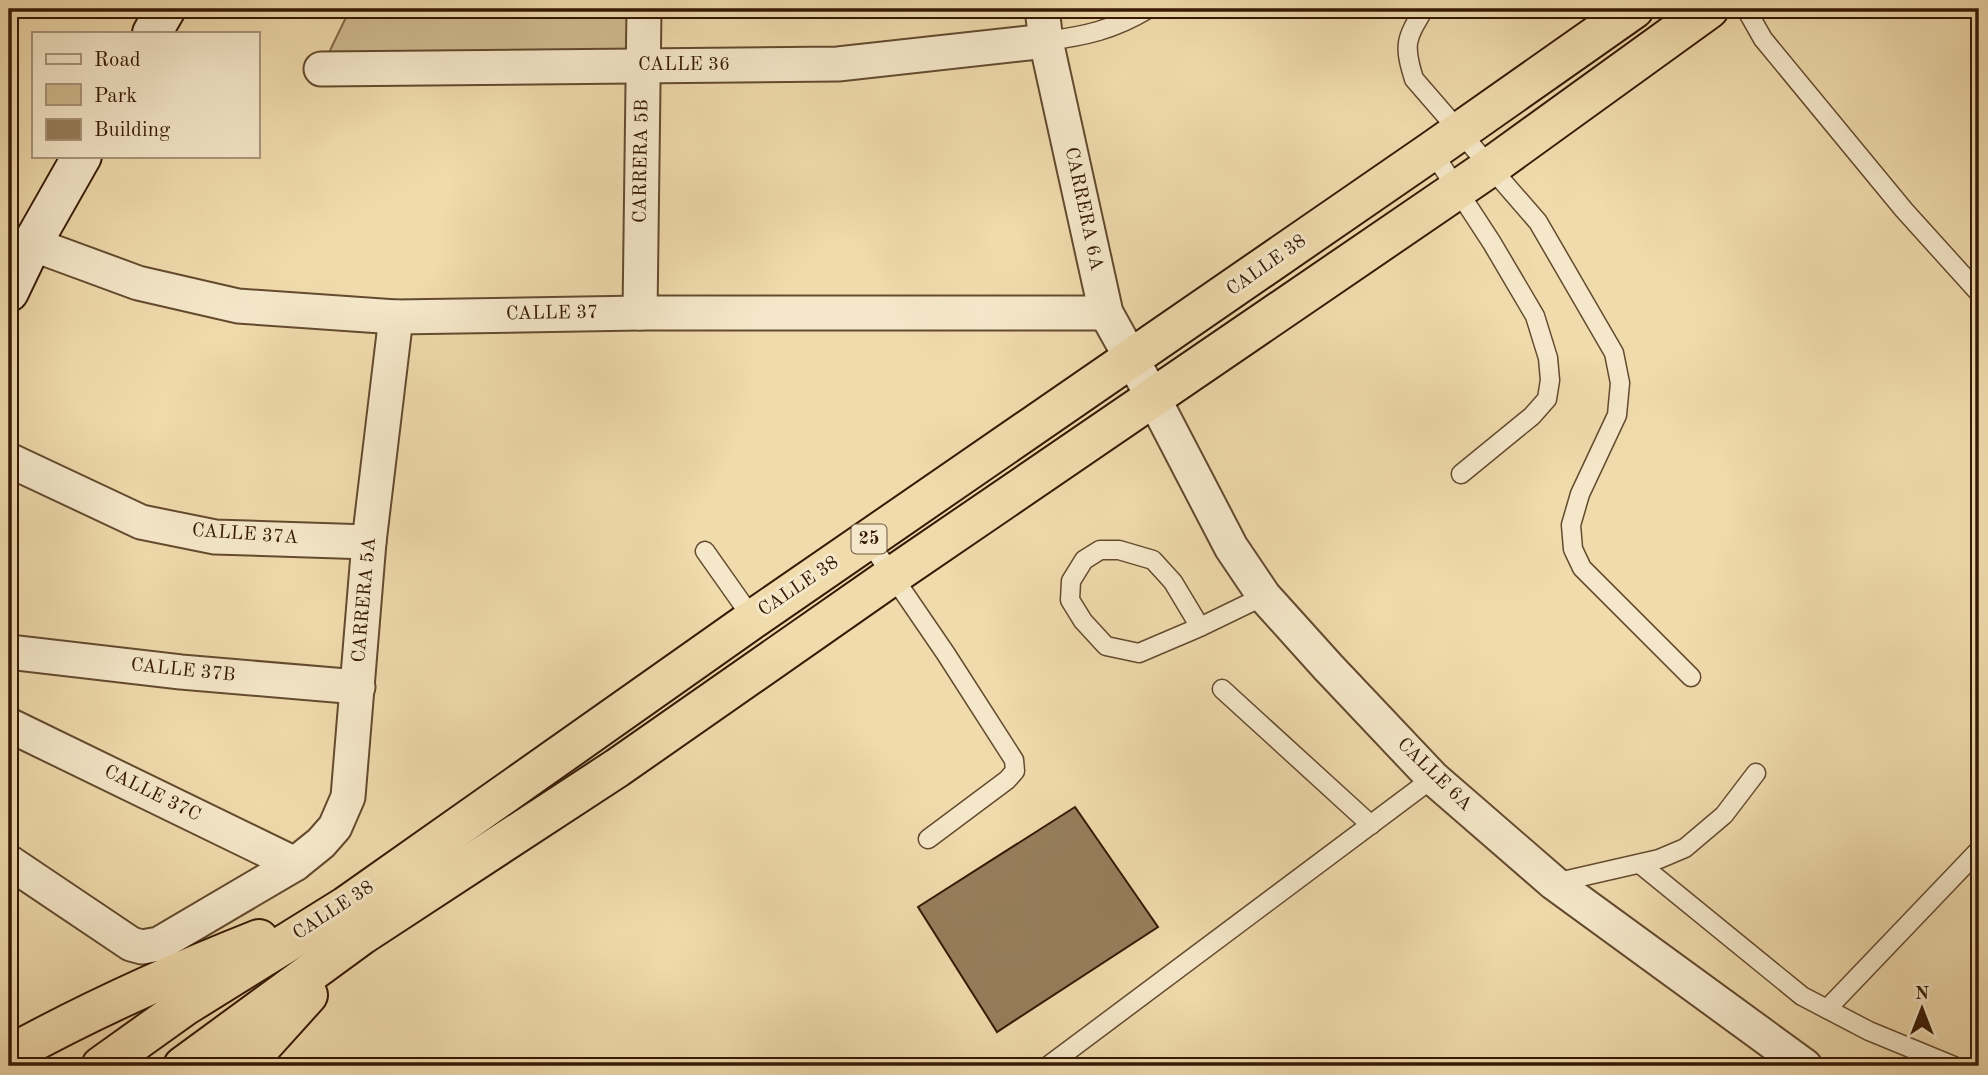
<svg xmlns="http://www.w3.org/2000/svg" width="1988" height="1075" font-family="'Old Standard TT',serif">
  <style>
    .green { fill: #d0ba90; stroke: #836a4a; stroke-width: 2 }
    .building { fill: #977e5c; stroke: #361904; stroke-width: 2 }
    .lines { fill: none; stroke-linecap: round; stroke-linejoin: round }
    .lane-casing { stroke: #644a2e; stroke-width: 21 }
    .street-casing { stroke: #644a2e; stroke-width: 37 }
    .secondary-casing { stroke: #361904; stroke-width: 42 }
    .highway-casing { stroke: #361904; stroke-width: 42 }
    .lane { stroke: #f5e8ca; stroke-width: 18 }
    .street { stroke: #f5e8ca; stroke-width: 33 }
    .secondary { stroke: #f5e8ca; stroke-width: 38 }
    .highway { stroke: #f0dbad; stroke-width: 38 }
    .labels { text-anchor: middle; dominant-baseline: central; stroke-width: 6; stroke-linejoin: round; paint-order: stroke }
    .shield { fill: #f5e8ca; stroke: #6f573f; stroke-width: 2 }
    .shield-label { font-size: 18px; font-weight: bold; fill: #361904 }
    .street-label { font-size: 19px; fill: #361904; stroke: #f5e8ca }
  </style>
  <rect width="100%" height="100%" fill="#f0dbad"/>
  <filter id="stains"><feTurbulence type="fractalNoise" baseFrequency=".00286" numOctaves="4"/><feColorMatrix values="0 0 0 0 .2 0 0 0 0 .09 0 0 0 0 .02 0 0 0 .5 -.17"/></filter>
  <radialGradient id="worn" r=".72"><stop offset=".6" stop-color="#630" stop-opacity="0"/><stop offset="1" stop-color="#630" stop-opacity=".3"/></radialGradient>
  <path class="green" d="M350,9H644V65L321,69Z"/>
  <path class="building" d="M1075,807L1158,927L997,1032L918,907Z"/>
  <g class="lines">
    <g class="lane-casing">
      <g id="lane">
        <path d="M1424,9C1406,39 1403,44 1414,79L1538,222L1614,353L1620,383L1617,415L1580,494L1571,525L1573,549L1582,568L1691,677"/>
        <path d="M1746,9L1763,39L1904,210L1979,293"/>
        <path d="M1046,41C1085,36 1113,30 1148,9"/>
        <path d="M1432,151L1492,243L1535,316L1548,358L1550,380L1547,399L1532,416L1461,474"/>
        <path d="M868,540L946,654L1014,760L1015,771L1007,780L928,839"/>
        <path d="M705,551L753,619"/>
        <path d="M1200,627L1173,582L1153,560L1119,550H1100L1084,560L1071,581L1070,600L1083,621L1106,646L1139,653L1200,627L1264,596"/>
        <path d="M1222,689L1371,825"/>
        <path d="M1640,864L1802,996L1869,1031L1954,1066"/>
        <path d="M1554,883L1659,859L1685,848L1724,815L1756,773"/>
        <path d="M1827,1009L1979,850"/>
        <path d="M1048,1066L1433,778"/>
      </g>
    </g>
    <g class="street-casing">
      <g id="street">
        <path d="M1042,9L1046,41L1106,313L1154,399L1231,547L1264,596L1328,667L1433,778L1554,883L1805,1066"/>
        <path d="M321,69L838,64L1046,41"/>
        <path d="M9,245L32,244L138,283L238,306L396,317L640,313H1106"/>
        <path d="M640,313L644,9"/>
        <path d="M9,460L141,522L215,537L369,542"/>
        <path d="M9,652L181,672L358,687"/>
        <path d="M9,725L295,864"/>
        <path d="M9,862L131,944L142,947L159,944L295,864L321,843L335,827L348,797L369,542L396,317"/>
      </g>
    </g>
    <g class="secondary-casing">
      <g id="secondary">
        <path d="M152,33L166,9"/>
        <path d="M9,292L32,244L82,156"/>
      </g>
    </g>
    <g class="highway-casing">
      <g id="highway">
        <path d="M9,1055C89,1011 173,973 259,939"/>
        <path d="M101,1066L185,1006L346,906L753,619L1432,151L1634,9"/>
        <path d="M183,1066L362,935L617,768L892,576L1489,168L1709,9"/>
        <path d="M239,1066L262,1046L308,995"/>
      </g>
    </g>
    <use href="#lane" class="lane"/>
    <use href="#street" class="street"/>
    <use href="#secondary" class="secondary"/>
    <use href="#highway" class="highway"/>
  </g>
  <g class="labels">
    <rect class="shield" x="851.5" y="524.5" width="35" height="29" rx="5"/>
    <g class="shield-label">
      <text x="869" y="539">25</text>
    </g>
    <g class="street-label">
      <text x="684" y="65">CALLE 36</text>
      <text transform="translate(642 161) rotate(-89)">CARRERA 5B</text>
      <text transform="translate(1083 209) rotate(78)">CARRERA 6A</text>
      <text transform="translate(1267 266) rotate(-35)">CALLE 38</text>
      <text transform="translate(552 314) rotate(-1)">CALLE 37</text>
      <text transform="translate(245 535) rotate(4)">CALLE 37A</text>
      <text transform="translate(799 587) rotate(-34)">CALLE 38</text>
      <text transform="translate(365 600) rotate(-85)">CARRERA 5A</text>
      <text transform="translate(183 671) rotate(6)">CALLE 37B</text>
      <text transform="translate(1434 775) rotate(44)">CALLE 6A</text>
      <text transform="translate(152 794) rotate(26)">CALLE 37C</text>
      <text transform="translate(334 911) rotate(-33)">CALLE 38</text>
    </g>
  </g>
  <rect width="1988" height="1075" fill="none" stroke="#f0dbad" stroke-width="35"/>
  <rect x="10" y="10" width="1967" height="1054" fill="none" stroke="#361904" stroke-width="3.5"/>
  <rect x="18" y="18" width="1953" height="1040" fill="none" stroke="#361904" stroke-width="2"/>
  <rect x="32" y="32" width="228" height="126" fill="#f5e8ca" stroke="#a9957b" stroke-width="2"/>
  <rect x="46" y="54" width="35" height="10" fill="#f5e8ca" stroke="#a9957b" stroke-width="2"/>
  <text x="94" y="66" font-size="21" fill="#361904">Road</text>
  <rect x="46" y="84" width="35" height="21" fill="#d0ba90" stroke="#a9957b" stroke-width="2"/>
  <text x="94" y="102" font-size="21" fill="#361904">Park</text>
  <rect x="46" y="119" width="35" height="21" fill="#977e5c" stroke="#a9957b" stroke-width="2"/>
  <text x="94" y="136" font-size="21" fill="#361904">Building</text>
  <g transform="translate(1922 1009)" stroke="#f5e8ca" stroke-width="5" paint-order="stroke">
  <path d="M0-5L12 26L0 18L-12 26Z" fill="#361904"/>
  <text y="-10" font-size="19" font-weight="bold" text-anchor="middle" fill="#361904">N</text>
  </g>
  <rect width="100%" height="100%" filter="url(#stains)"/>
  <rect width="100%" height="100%" fill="url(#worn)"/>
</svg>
